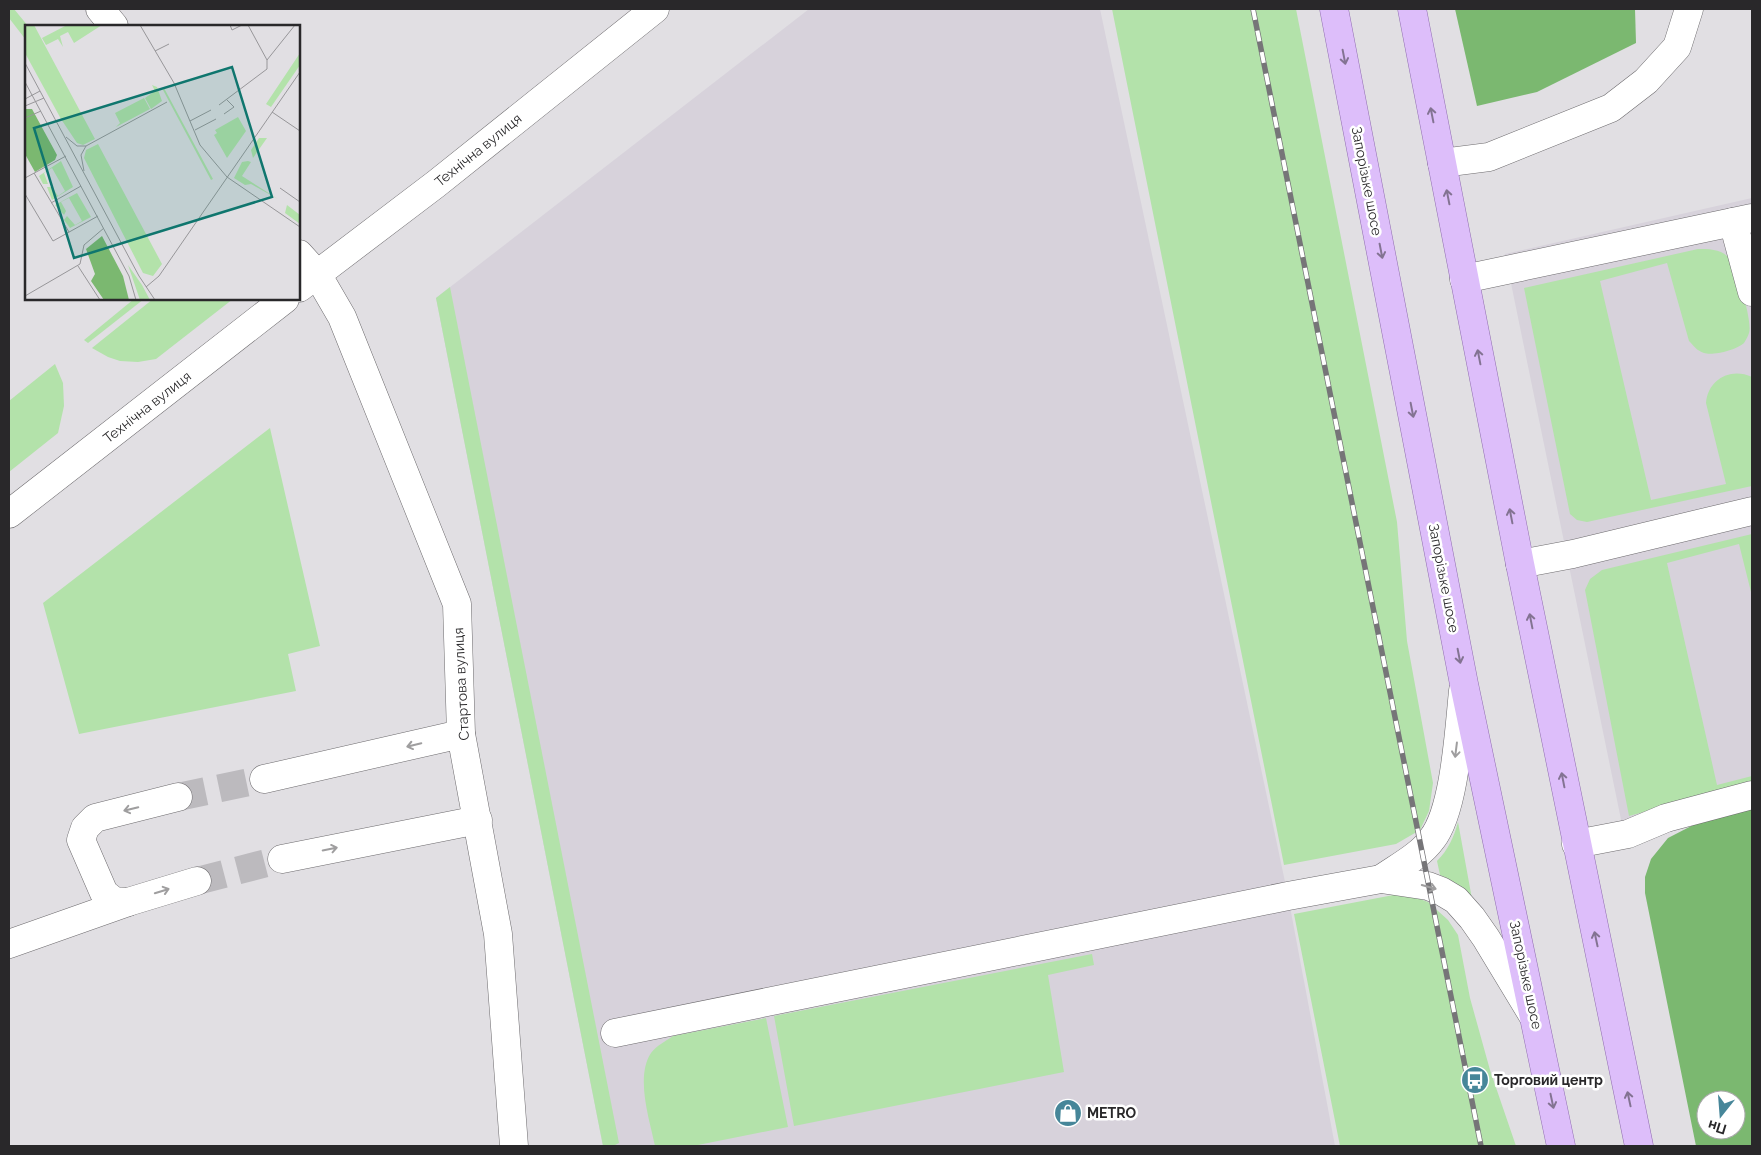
<svg xmlns="http://www.w3.org/2000/svg" width="1761" height="1155" font-family="Raleway,sans-serif">
  <style>
    .built { fill: #d7d2db }
    .green { fill: #b3e2aa }
    .forest { fill: #7bb870; fill-rule: evenodd }
    .lines { fill: none; stroke-linecap: round; stroke-linejoin: round }
    .minor-tunnel { stroke: #bcbabe; stroke-width: 28; stroke-dasharray: 28 14; stroke-linecap: butt }
    .minor-casing { stroke: #6d6b6e; stroke-width: 29 }
    .major-casing { stroke: #8f6daf; stroke-width: 29 }
    .minor { stroke: #fff; stroke-width: 28 }
    .major { stroke: #ddbefa; stroke-width: 28 }
    .rail-casing { stroke: #767578; stroke-width: 5.5 }
    .rail { stroke: #fff; stroke-width: 4; stroke-dasharray: 11; stroke-linecap: butt }
    .oneway { stroke: #837392 }
    .oneway2 { stroke: #9f9e9f }
    .labels { text-anchor: middle; dominant-baseline: central; stroke-width: 5; stroke-linejoin: round; paint-order: stroke }
    .street-label { font-size: 14px; fill: #29282a; stroke: #fff }
    .poi-label { font-size: 14px; font-weight: bold; fill: #29282a; stroke: #fff; text-anchor: start }
    .inset-road { fill: none; stroke: #979699; stroke-width: 1 }
    .view { fill: #0f766e; fill-opacity: 0.15; stroke: #0f766e; stroke-width: 2.5 }
    .inset-edge { fill: none; stroke: #29282a; stroke-width: 2.5 }
  </style>
  <rect width="100%" height="100%" fill="#e1dfe3"/>
  <g class="built">
    <path d="M809,9H1100L1288,896L1335,1146H603L436,298Z"/>
    <path d="M1752,198V807L1625,839L1505,254Z"/>
  </g>
  <g class="green">
    <path d="M9,9H14L28,26H26V40L9,18Z"/>
    <path d="M1112,9H1296L1397,522L1407,641L1433,783L1429,811L1420,830L1396,844L1284,865Z"/>
    <path d="M1698,249C1708,249 1720,249 1727,256C1736,264 1753,322 1749,333C1748,336 1746,340 1744,343C1737,350 1712,356 1704,353C1697,351 1693,345 1689,341L1667,263L1600,281L1651,500L1726,484L1706,403C1708,379 1731,367 1752,377V486L1587,522L1577,520L1570,514L1524,288Z"/>
    <path d="M450,287L619,1143L613,1146H603L436,298Z"/>
    <path d="M134,299H144L88,343L84,340Z"/>
    <path d="M153,299H233L156,359L138,362L120,361L108,357L92,348Z"/>
    <path d="M55,364L63,383L64,406L58,433L9,472V401Z"/>
    <path d="M270,428L320,646L288,654L296,691L79,734L43,603Z"/>
    <path d="M1752,534V596L1739,544L1667,563L1717,785L1752,776V783L1629,816L1585,590L1590,579L1602,570Z"/>
    <path d="M1458,822L1472,899C1463,888 1453,880 1440,875L1437,861C1448,850 1454,837 1458,822Z"/>
    <path d="M1404,893L1428,902L1448,920L1458,935L1470,998L1490,1070L1516,1146H1340L1294,914Z"/>
    <path d="M1092,954L1094,965L1048,975L1064,1072L794,1126L774,1016Z"/>
    <path d="M766,1018L788,1127L693,1146H655C650,1121 635,1077 651,1053C656,1046 666,1041 673,1036Z"/>
  </g>
  <g class="forest">
    <path d="M1455,9H1635L1636,43L1537,92L1477,106Z"/>
    <path d="M1752,807V1146H1696L1645,893V877L1651,859L1668,838L1703,820ZM1706,1100H1736V1130H1706Z"/>
  </g>
  <g class="lines">
    <g class="minor-tunnel">
      <path d="M178,797L264,779"/>
      <path d="M197,881L282,859"/>
    </g>
    <g class="minor-casing">
      <g id="minor">
        <path d="M100,9L114,26"/>
        <path d="M1442,163L1489,157L1611,108L1646,81L1677,47L1689,9"/>
        <path d="M1733,222L1752,292"/>
        <path d="M299,254L317,274L342,317L457,604L461,734L498,934L514,1146"/>
        <path d="M1464,279L1752,218"/>
        <path d="M299,288L436,184L655,9"/>
        <path d="M9,514L285,299"/>
        <path d="M1520,564L1573,554L1752,511"/>
        <path d="M264,779L461,734"/>
        <path d="M1576,844L1628,834L1666,818L1752,795"/>
        <path d="M282,859L478,820"/>
        <path d="M1381,879C1398,867 1420,856 1432,839C1455,810 1459,729 1463,691"/>
        <path d="M128,902L114,901L104,893L81,840L85,828L95,818L178,797"/>
        <path d="M9,944L128,902L197,881"/>
        <path d="M615,1033L1288,896L1381,879L1428,886L1441,891L1456,900L1472,918L1486,938L1532,1014"/>
      </g>
    </g>
    <g class="major-casing">
      <g id="major">
        <path d="M1334,9L1464,684L1561,1146"/>
        <path d="M1412,9L1520,564L1639,1146"/>
      </g>
    </g>
    <use href="#minor" class="minor"/>
    <use href="#major" class="major"/>
    <g class="rail-casing">
      <path id="rail" d="M1253,9L1481,1146"/>
    </g>
    <use href="#rail" class="rail"/>
  </g>
  <defs><path id="oneway-shaft" d="M-6 0H5M1.5-3L5.5 0L1.5 3" fill="none" stroke-width="1.6" stroke-linecap="round" stroke-linejoin="round" transform="scale(1.25)"/></defs>
  <g class="oneway">
    <use href="#oneway-shaft" transform="translate(1344 57) rotate(79)"/>
    <use href="#oneway-shaft" transform="translate(1432 115) rotate(-101)"/>
    <use href="#oneway-shaft" transform="translate(1448 197) rotate(-101)"/>
    <use href="#oneway-shaft" transform="translate(1381 251) rotate(79)"/>
    <use href="#oneway-shaft" transform="translate(1479 357) rotate(-101)"/>
    <use href="#oneway-shaft" transform="translate(1412 410) rotate(79)"/>
    <use href="#oneway-shaft" transform="translate(1511 516) rotate(-101)"/>
    <use href="#oneway-shaft" transform="translate(1531 621) rotate(-101)"/>
    <use href="#oneway-shaft" transform="translate(1459 656) rotate(79)"/>
    <use href="#oneway-shaft" transform="translate(1563 780) rotate(-101)"/>
    <use href="#oneway-shaft" transform="translate(1596 939) rotate(-102)"/>
    <use href="#oneway-shaft" transform="translate(1629 1099) rotate(-102)"/>
    <use href="#oneway-shaft" transform="translate(1552 1101) rotate(78)"/>
  </g>
  <g class="oneway2">
    <use href="#oneway-shaft" transform="translate(414 745) rotate(167)"/>
    <use href="#oneway-shaft" transform="translate(1456 750) rotate(97)"/>
    <use href="#oneway-shaft" transform="translate(131 809) rotate(166)"/>
    <use href="#oneway-shaft" transform="translate(330 849) rotate(-11)"/>
    <use href="#oneway-shaft" transform="translate(1429 887) rotate(16)"/>
    <use href="#oneway-shaft" transform="translate(162 891) rotate(-17)"/>
  </g>
  <defs>
    <g id="bus-disc" transform="scale(1.4375)"><circle r="9.5" fill="#468699" stroke="#fff"/><path d="M-5-6H5V4H4V6H2V4H-2V6H-4V4H-5ZM-3.5-4V0h7V-4ZM-3.5 1.2v1.5H-2V1.2ZM2 1.2v1.5H3.5V1.2Z" fill="#fff"/></g>
    <g id="shop-disc" transform="scale(1.4375)"><circle r="9.5" fill="#468699" stroke="#fff"/><path d="M-5-2.5h2.3a2.7 3.5 0 0 1 5.4 0H5L5.5 6h-11ZM-1.5-2.5h3a1.5 2.3 0 0 0-3 0Z" fill="#fff"/></g>
  </defs>
  <g fill-rule="evenodd">
    <use href="#bus-disc" x="1475" y="1080"/>
    <use href="#shop-disc" x="1068" y="1113"/>
  </g>
  <g class="labels">
    <g class="street-label">
      <text transform="translate(478 150) rotate(-39)">Технічна вулиця</text>
      <text transform="translate(1367 181) rotate(79)">Запорізьке шосе</text>
      <text transform="translate(147 407) rotate(-38)">Технічна вулиця</text>
      <text transform="translate(1444 578) rotate(79)">Запорізьке шосе</text>
      <text transform="translate(461 684) rotate(-93)">Стартова вулиця</text>
      <text transform="translate(1526 975) rotate(78)">Запорізьке шосе</text>
    </g>
    <g class="poi-label">
      <text x="1494" y="1080">Торговий центр</text>
      <text x="1087" y="1113">METRO</text>
    </g>
  </g>
  <g transform="translate(25 25)">
    <rect width="275" height="275" fill="#e1dfe3"/>
    <path d="M0,0H9L70,114L58,120L52,118L36,94L0,28ZM42,0H77L49,18L43,7L35,11L38,22L33,14L21,20L17,13ZM275,28V40L246,82L241,79ZM127,60L132,62L137,76L126,84L120,73L130,66ZM139,63L188,154L186,155L138,65ZM119,73L125,84L91,102L95,98L90,88ZM213,92L221,106L202,133L189,110L192,108L190,105ZM234,113H242L228,133L226,125ZM73,119L137,239L128,251L118,248L59,133L61,125ZM36,136L48,162L27,175L22,162H27L33,171L40,166L27,143L19,148L23,159H18L14,151ZM223,136L226,137L217,151L253,174L226,159L220,160L209,153L217,137ZM52,168L66,192L45,203L39,195L42,191L50,200L57,196L44,173L36,177L41,186L39,190L30,180ZM262,180L275,190V199L260,188ZM103,240L117,260L125,275H115Z" fill="#b3e2aa"/>
    <path d="M0,84H7L32,130L30,135L10,147L0,129ZM77,211L98,251L104,275H79L66,256L70,249L61,224Z" fill="#7bb870"/>
    <path class="inset-road" d="M115,0L149,58L175,120L202,152L275,202M205,0L207,5L217,0M130,26L144,19M242,35L270,0M0,38L114,251L130,275M0,57L104,251L111,275M0,74L15,66M194,80L242,44V35L223,0M0,81L19,73M247,87L275,106M199,89L209,82L202,75M0,93L16,86M165,96L186,85M170,105L191,94M41,112L52,121H61L142,77M59,146L56,130L61,121M9,148L44,207M0,153L41,131M255,163L275,177M0,169L28,216L73,191M26,178L56,161M53,241L75,275M121,262L134,251L275,47M0,271L55,239L59,220L79,203"/>
    <path class="view" d="M207,42L247,172L49,233L9,103Z"/>
    <rect width="275" height="275" class="inset-edge"/>
  </g>
  <rect width="1761" height="1155" fill="none" stroke="#29282a" stroke-width="20"/>
  <g transform="translate(1721 1115) rotate(197)"><circle r="24" fill="#ffffff" stroke="#a9a9aa"/>
  <path d="M0-4L9 19L0 12L-9 19Z" fill="#468699"/>
  <text y="-8" font-size="14" font-weight="bold" text-anchor="middle" fill="#29282a">Пн</text>
  </g>
</svg>
